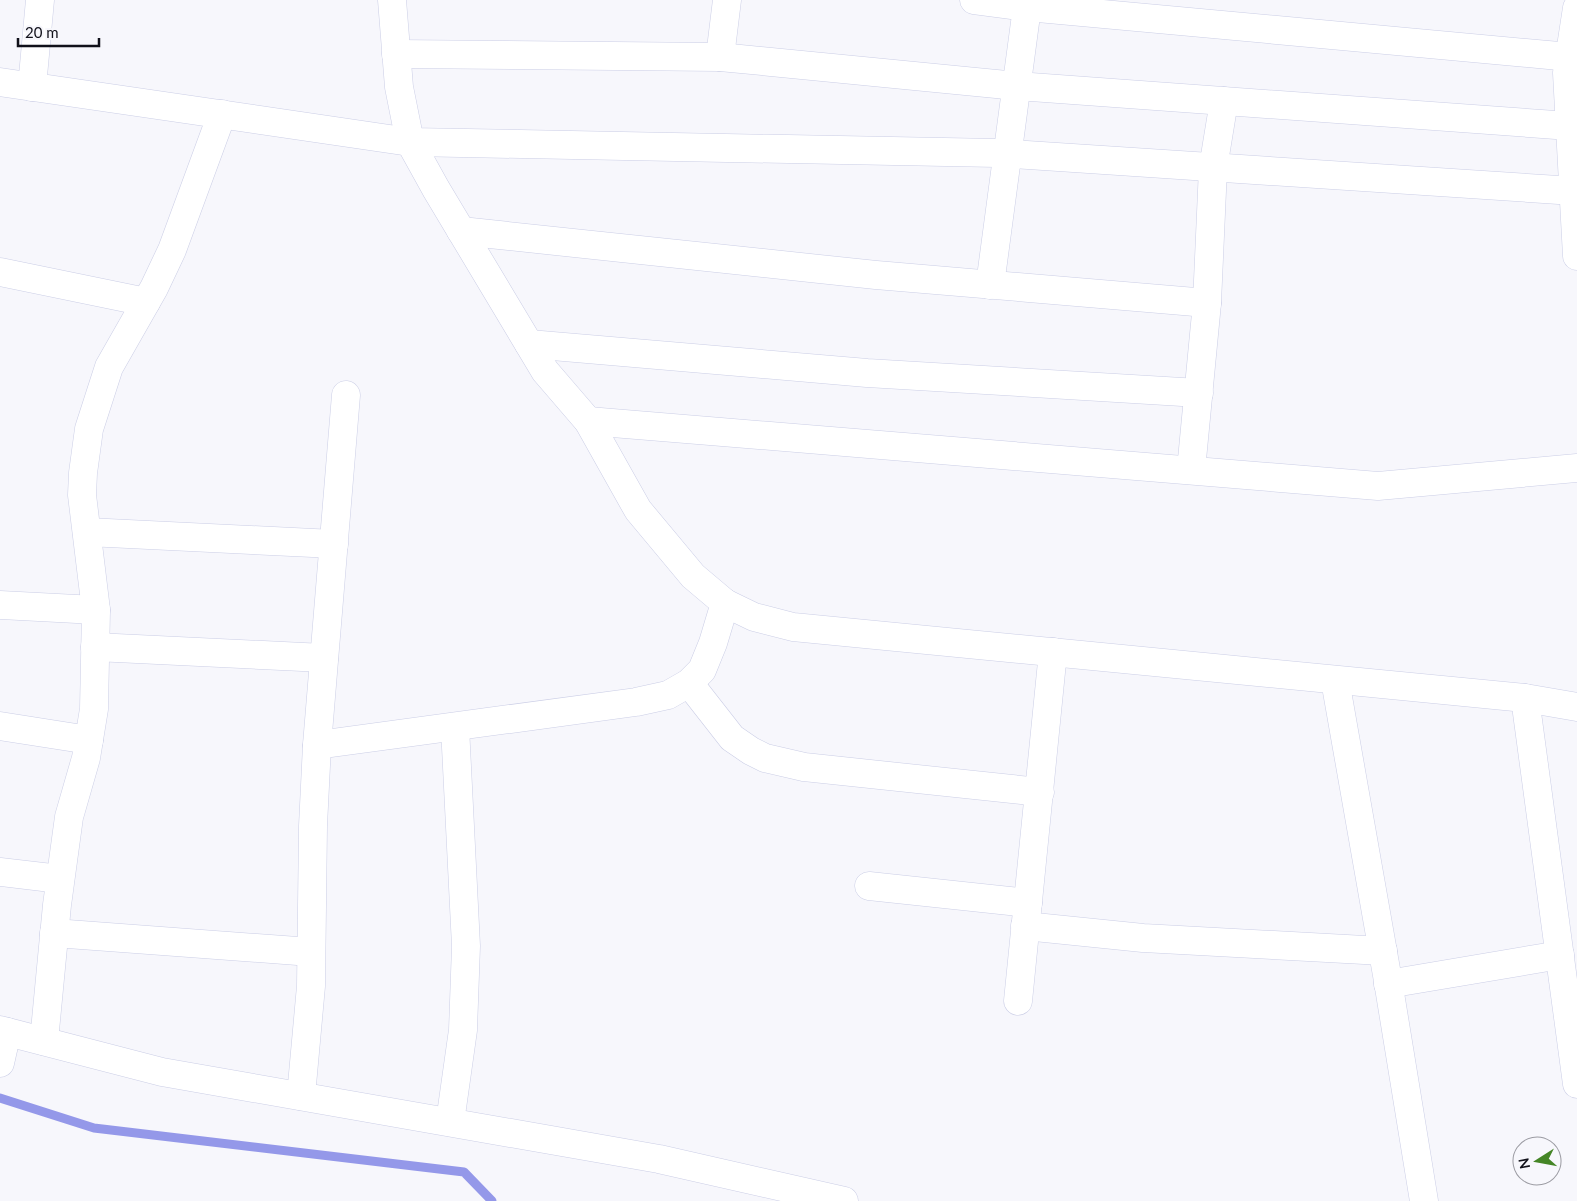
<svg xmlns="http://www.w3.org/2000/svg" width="1577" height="1201" font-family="Lato,sans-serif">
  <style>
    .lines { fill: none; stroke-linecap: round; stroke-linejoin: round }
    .stream { stroke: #9498e9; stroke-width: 9 }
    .minor-casing { stroke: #cbcee6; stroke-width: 29 }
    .minor { stroke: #fff; stroke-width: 28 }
  </style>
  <rect width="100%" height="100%" fill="#f7f7fc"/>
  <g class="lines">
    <path class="stream" d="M0,1098L94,1128L464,1172L492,1201"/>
    <g class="minor-casing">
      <g id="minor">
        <path d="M392,0L399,87L410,142L436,189L545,371L588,421L638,510L693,576L725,603L754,617L793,627L1525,698L1577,707"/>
        <path d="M974,0L1027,7L1570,57"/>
        <path d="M1577,8L1567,73L1577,256"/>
        <path d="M396,54L720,57L1017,86L1570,126"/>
        <path d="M720,57L727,0"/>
        <path d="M0,82L410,142L997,153L1574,191"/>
        <path d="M32,87L40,0"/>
        <path d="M461,231L876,275L1207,303"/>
        <path d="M0,272L146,302"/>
        <path d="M990,285L1028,0"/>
        <path d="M529,344L867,373L1199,393"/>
        <path d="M588,421L1378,486L1577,468"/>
        <path d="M1191,470L1207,303L1213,168L1224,101"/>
        <path d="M87,532L334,544"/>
        <path d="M0,605L96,610"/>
        <path d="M95,647L324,658"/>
        <path d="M1335,680L1387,975L1424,1201"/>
        <path d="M689,683L732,738L751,751L765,758L804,767L1040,792"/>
        <path d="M1525,698L1577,1084"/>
        <path d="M0,726L89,740"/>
        <path d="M317,745L636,702L668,695L689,683L702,670L713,643L725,603"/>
        <path d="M0,872L60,879"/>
        <path d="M869,886L1028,903"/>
        <path d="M1025,926L1143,938L1383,951"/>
        <path d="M54,933L311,952"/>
        <path d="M1388,984L1560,955"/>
        <path d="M1018,1001L1053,652"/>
        <path d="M0,1030L162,1072L659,1159L844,1201"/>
        <path d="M44,1041L57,905L69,817L86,758L94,709L96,610L82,495L83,473L89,429L109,367L154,288L172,250L222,114"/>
        <path d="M0,1063L7,1032"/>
        <path d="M301,1096L311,986L313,826L317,745L346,395"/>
        <path d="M450,1122L463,1030L466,946L455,727"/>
      </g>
    </g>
    <use href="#minor" class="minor"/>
  </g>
  <g transform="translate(1537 1161) rotate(259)"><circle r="24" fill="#f7f7fc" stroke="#9b9ba2"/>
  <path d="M0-4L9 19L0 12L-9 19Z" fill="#448526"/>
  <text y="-8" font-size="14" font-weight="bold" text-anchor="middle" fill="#11111a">N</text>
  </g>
  <path d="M18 38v8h81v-8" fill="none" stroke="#11111a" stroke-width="2.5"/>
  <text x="25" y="38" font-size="15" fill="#11111a" stroke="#f7f7fc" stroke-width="4" paint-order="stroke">20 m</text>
</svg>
